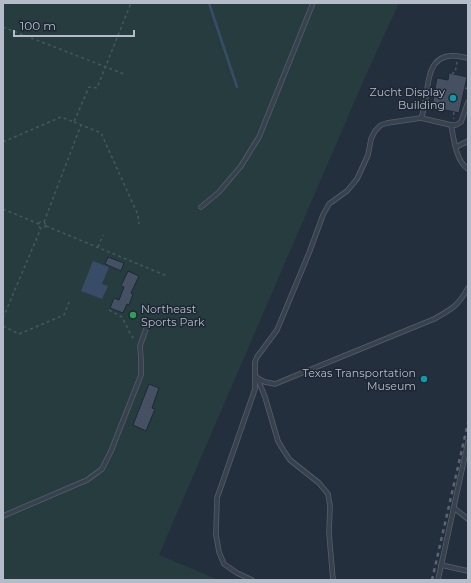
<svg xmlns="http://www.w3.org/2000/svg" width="471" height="583" font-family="Montserrat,sans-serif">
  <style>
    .green { fill: #263c3f }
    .water { fill: #394c67 }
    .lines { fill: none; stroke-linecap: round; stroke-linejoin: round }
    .stream { stroke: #394c67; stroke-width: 2.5 }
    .building { fill: #455162; stroke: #1f2835 }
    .lane-casing { stroke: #565f6c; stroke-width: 5.5 }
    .path { stroke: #44595c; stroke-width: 1.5; stroke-dasharray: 3 3; stroke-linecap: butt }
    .lane { stroke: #38414e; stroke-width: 4 }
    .rail { stroke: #5a6575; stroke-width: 2.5; stroke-dasharray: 4 4; stroke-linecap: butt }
    .culture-dot { fill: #0f9aa8; stroke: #1d2633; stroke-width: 1.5 }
    .leisure-dot { fill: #2e9e5b; stroke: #1d2633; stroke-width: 1.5 }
    .labels { text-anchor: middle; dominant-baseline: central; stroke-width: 3; stroke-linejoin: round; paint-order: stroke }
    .poi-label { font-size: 11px; fill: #b4bcc9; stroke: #1d2633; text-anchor: end }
  </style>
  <rect width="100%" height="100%" fill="#242f3e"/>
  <path class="green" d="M3,3H399L366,75L159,555L219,580H3Z"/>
  <path class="water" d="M93,261L109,267L102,284L108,286L102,299L81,291Z"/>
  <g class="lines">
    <path class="stream" d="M209,3L237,87"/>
  </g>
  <g class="building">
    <path d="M449,73L467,77L459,113L432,107L437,78L448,80Z"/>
    <path d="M108,257L124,263L121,271L105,264Z"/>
    <path d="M128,271L139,276L131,293L133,294L129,305L127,304L123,313L110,308L114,298L119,300L124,287L121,286Z"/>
    <path d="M149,384L159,388L152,408L155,409L146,431L133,425Z"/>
  </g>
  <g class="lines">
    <g class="lane-casing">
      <g id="lane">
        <path d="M468,102L461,122L456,125H451C454,138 455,160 468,169"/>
        <path d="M421,118C430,100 422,59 449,56C455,55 462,57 468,58"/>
        <path d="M456,147L468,141"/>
        <path d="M201,207L219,192L241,166L259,137L313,3"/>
        <path d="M257,377L265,397L278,441L284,451L290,460L319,483L328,494L330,506L329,533L333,580"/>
        <path d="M257,378L265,382L275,384L434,319C452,309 458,306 468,288"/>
        <path d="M454,508L468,519"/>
        <path d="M3,516L87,480L102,469L111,451L141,375V360L140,346L147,326"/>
        <path d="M441,565L468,571"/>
        <path d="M252,580L237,573L224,564L219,552L216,535L217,498L255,389V362L257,357L277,330L309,253L323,215L329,204L347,191L357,179L368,155L371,139L375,131L381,125L387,123L421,118L451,125"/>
        <path d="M438,580L468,442"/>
      </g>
    </g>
    <g class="path">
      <path d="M3,27L124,74"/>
      <path d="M452,74L453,73H455L457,62"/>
      <path d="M465,88L468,89"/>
      <path d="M454,112L453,117L454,119"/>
      <path d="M74,122L101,133L138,215L139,224"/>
      <path d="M3,142L61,117L74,122L89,87L97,88L131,3"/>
      <path d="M3,209L39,224"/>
      <circle cx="42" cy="225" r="3.5"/>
      <path d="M44,222L81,125"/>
      <path d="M46,226L167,276"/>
      <path d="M98,247L103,235"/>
      <path d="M109,310L122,317L131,335L135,340"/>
      <path d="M3,318L41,228"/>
      <path d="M3,326L19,334L64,315L69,302"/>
    </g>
    <use href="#lane" class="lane"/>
    <path class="rail" d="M432,580L468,423"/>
  </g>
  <g class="culture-dot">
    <circle cx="453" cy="98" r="4"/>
    <circle cx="424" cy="379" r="4"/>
  </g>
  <circle class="leisure-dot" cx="133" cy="315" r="4"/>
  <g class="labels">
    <g class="poi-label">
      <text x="445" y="92">Zucht Display<tspan x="445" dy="13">Building</tspan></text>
      <text x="141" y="309" text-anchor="start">Northeast<tspan x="141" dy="13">Sports Park</tspan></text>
      <text x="416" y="373">Texas Transportation<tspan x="416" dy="13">Museum</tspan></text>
    </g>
  </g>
  <rect width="471" height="583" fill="none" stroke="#b4bcc9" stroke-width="8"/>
  <path d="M14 30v6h120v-6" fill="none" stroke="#b4bcc9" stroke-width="2"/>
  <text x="20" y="30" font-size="12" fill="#b4bcc9" stroke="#1d2633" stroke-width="3" paint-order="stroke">100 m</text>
</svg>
